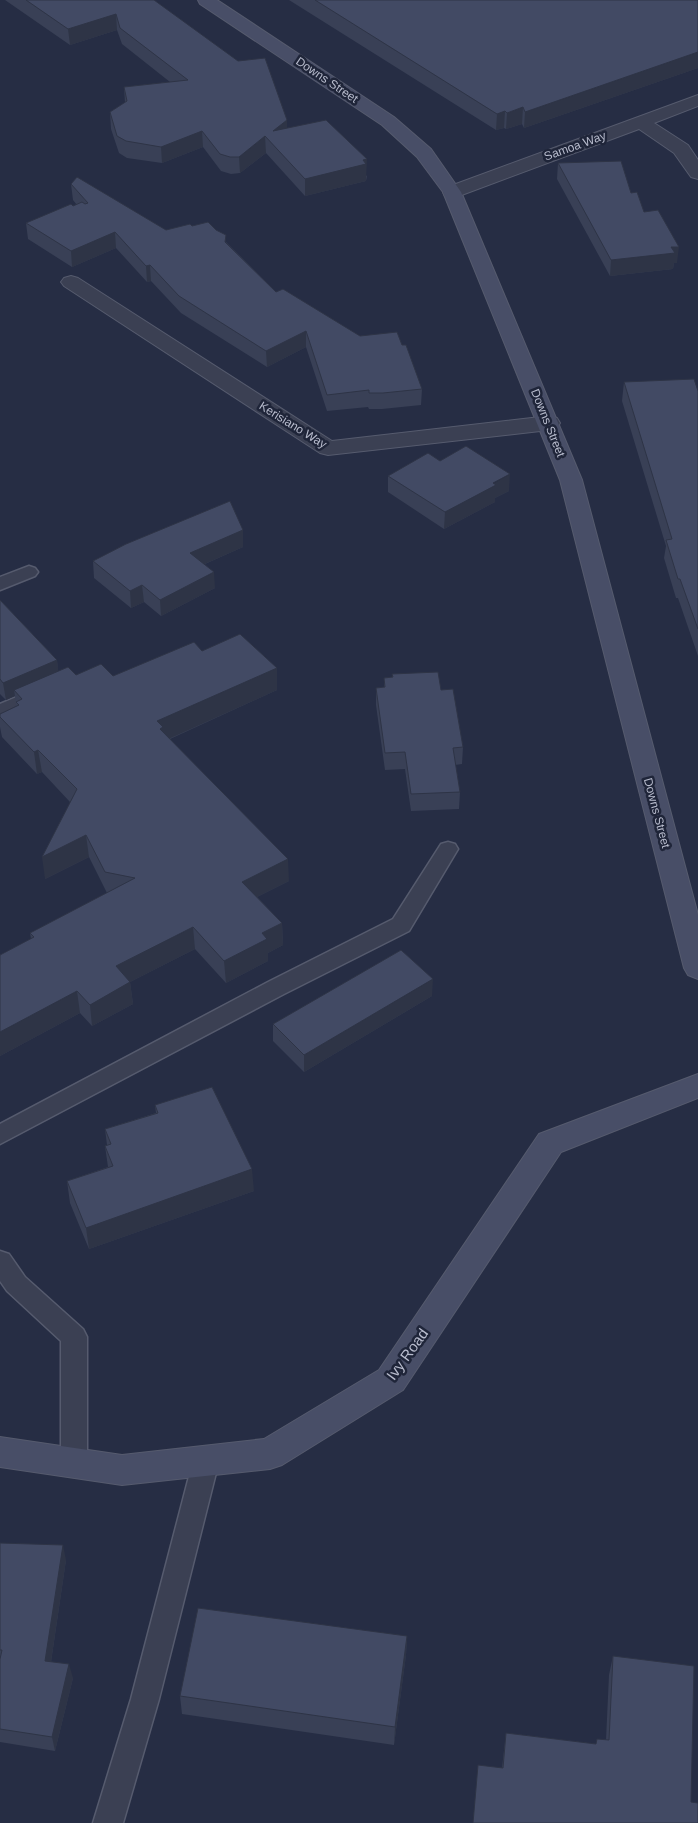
<svg xmlns="http://www.w3.org/2000/svg" width="698" height="1823" font-family="Arial,sans-serif">
  <style>
    .lines { fill: none; stroke-linecap: round; stroke-linejoin: round }
    .lane-casing { stroke: #565b6e; stroke-width: 3 }
    .street-casing { stroke: #565b6e; stroke-width: 2 }
    .secondary-casing { stroke: #565b6e; stroke-width: 2 }
    .lane { fill: #3b4053; fill-rule: evenodd }
    .street { fill: #3b4053; fill-rule: evenodd }
    .secondary { fill: #484e67; fill-rule: evenodd }
    .wall { fill: #394056 }
    .shaded-wall { fill: #2e3446 }
    .building { fill: #424a64; stroke: #2e3446 }
    .labels { text-anchor: middle; dominant-baseline: central; stroke-width: 5; stroke-linejoin: round; paint-order: stroke }
    .far-street-label { font-size: 12px; fill: #b8bccd; stroke: #1f2539 }
    .street-label { font-size: 15px; fill: #b8bccd; stroke: #1f2539 }
  </style>
  <rect width="100%" height="100%" fill="#262d44"/>
  <g class="lines">
    <g class="lane-casing">
      <g id="lane">
        <path d="M29,566L35,568L38,572L35,576L0,590V577Z"/>
        <path d="M43,686L50,687L53,692L50,697L0,718V704Z"/>
        <path d="M448,842L455,844L458,849L409,931L284,994L0,1144V1124L268,982L393,919L441,844Z"/>
        <path d="M0,1251L9,1254L25,1277L83,1329L87,1337V1463L83,1471L74,1475L65,1471L61,1463V1341L7,1291L0,1281Z"/>
        <path d="M206,1449L215,1453L219,1461L159,1699L123,1823H93L131,1699L193,1461L197,1453Z"/>
      </g>
    </g>
    <g class="street-casing">
      <g id="street">
        <path d="M698,95V106L654,123L688,145L698,160V179L691,177L674,153L639,129L459,196L452,198L445,196L443,192L445,188Z"/>
        <path d="M71,276L78,278L332,441L549,416L557,418L560,423L557,428L549,430L328,455L320,453L64,286L61,282L64,278Z"/>
      </g>
    </g>
    <g class="secondary-casing">
      <g id="secondary">
        <path d="M198,0H217L394,117L431,149L461,192L582,480L698,915V979L688,975L684,968L560,480L443,192L417,157L382,125L200,4Z"/>
        <path d="M698,1074V1098L561,1152L403,1390L282,1465L270,1469L122,1485L0,1467V1437L122,1455L264,1439L379,1370L539,1134Z"/>
      </g>
    </g>
    <use href="#lane" class="lane"/>
    <use href="#street" class="street"/>
    <use href="#secondary" class="secondary"/>
  </g>
  <g class="wall">
    <path d="M5,0H154L287,120V128L367,176L366,181L305,196L266,153L240,173L231,174L221,171L203,147L162,163L127,158L119,153L111,129L110,112L125,103L124,87L170,82L122,44L117,30L70,45Z"/>
    <path d="M289,0H698V68L524,128L522,124L506,129L504,128L496,130Z"/>
    <path d="M558,163L631,193L677,263H674L673,269L610,276L557,179Z"/>
    <path d="M71,184L166,230L192,226L226,242L276,292L360,336L402,345L422,389L421,405L382,409H369L368,407L327,411L306,347L267,367L181,313L151,281L147,282L116,248L72,267L28,239L26,223L77,205L73,200Z"/>
    <path d="M624,382L698,391V656L678,598H676L664,558L666,546L622,401Z"/>
    <path d="M440,461L509,491L495,498V502L444,529L388,492V476Z"/>
    <path d="M243,530V547L205,564L215,588L161,616L144,602L131,608L94,578L93,561Z"/>
    <path d="M0,600L57,660L58,671L76,675L113,676L202,651L277,668V690L170,739L289,881L257,897L282,923L283,945L268,953V961L226,983L195,949L130,982L133,1004L92,1026L80,1013L0,1056V955L31,939L30,933L107,893L89,857L45,879L70,802L42,772L37,774L2,737L0,727V714L16,707L15,696L6,700L0,694Z"/>
    <path d="M392,674L441,690L463,747L462,764L455,765L460,792L459,809L411,811L405,769L385,770L376,705V688L384,687V678L392,677Z"/>
    <path d="M432,996L304,1072L273,1041V1024Z"/>
    <path d="M155,1105L254,1191L89,1249L70,1203L67,1181L108,1167L105,1146L107,1145L105,1129L156,1113Z"/>
    <path d="M0,1543L66,1560L51,1662L73,1678L55,1751L0,1742Z"/>
    <path d="M407,1636L406,1655L394,1745L182,1714L180,1696Z"/>
    <path d="M613,1656L691,1802L502,1768L506,1733L596,1744L597,1739L606,1740L609,1675Z"/>
  </g>
  <g class="shaded-wall">
    <path d="M116,14L117,30L70,45L68,29Z"/>
    <path d="M698,52V68L524,128L525,112Z"/>
    <path d="M523,107L522,124L506,129L507,113Z"/>
    <path d="M505,111L504,128L496,130L497,114Z"/>
    <path d="M287,120V137L273,131Z"/>
    <path d="M202,131L203,147L162,163L161,147Z"/>
    <path d="M265,136L266,153L240,173L239,157Z"/>
    <path d="M367,159L366,181L305,196V179Z"/>
    <path d="M115,232L116,248L72,267L71,251Z"/>
    <path d="M671,247H679L677,263H674L673,269L610,276L611,260Z"/>
    <path d="M150,265L151,281L147,282L146,266Z"/>
    <path d="M306,331V347L267,367L266,351Z"/>
    <path d="M510,474L509,491L495,498V502L444,529L445,512Z"/>
    <path d="M243,530V547L191,570L190,553Z"/>
    <path d="M214,572L215,588L161,616L160,600Z"/>
    <path d="M142,585L144,602L131,608L130,591Z"/>
    <path d="M57,660L59,677L14,690L15,696L6,700L3,683Z"/>
    <path d="M277,668V690L164,741L157,721Z"/>
    <path d="M38,750L42,772L37,774L34,752Z"/>
    <path d="M86,835L89,857L45,879L42,857Z"/>
    <path d="M288,859L289,881L243,904L242,882Z"/>
    <path d="M282,923L283,945L268,953V961L226,983L224,961L262,933Z"/>
    <path d="M193,927L195,949L130,982L133,1004L92,1026L90,1005L116,966Z"/>
    <path d="M433,979L432,996L304,1072V1055Z"/>
    <path d="M77,991L80,1013L0,1056V1032Z"/>
    <path d="M252,1169L254,1191L89,1249L86,1228Z"/>
    <path d="M63,1545L66,1560L49,1675L45,1661Z"/>
    <path d="M407,1636L406,1655L394,1745L395,1727Z"/>
    <path d="M69,1664L73,1678L55,1751L52,1737Z"/>
  </g>
  <g class="building">
    <path d="M26,0H154L238,61L265,58L287,120L273,131L326,120L367,159L363,160L366,164L305,179L265,136L239,157H230L220,154L202,131L161,147L126,141L117,136L110,112L127,101L124,87L188,80L120,28L116,14L68,29Z"/>
    <path d="M315,0H698V52L525,112L523,107L507,113L505,111L497,114Z"/>
    <path d="M621,161L631,193L637,192L644,212L658,210L679,247H671L675,253L611,260L558,163Z"/>
    <path d="M77,177L166,230L190,224L192,226L208,222L216,230L226,235L225,242L276,292L283,289L360,336L397,332L402,345H406L422,389L383,393H369V390L327,395L306,331L266,351L179,296L150,265L146,266L115,232L71,251L26,223L71,204L73,206L82,202L85,204L88,203L71,184Z"/>
    <path d="M694,379L698,391V629L680,579H678L666,540L672,539L624,382Z"/>
    <path d="M466,446L510,474L493,483L496,485L445,512L388,476L428,453L440,461Z"/>
    <path d="M230,501L243,530L190,553L214,572L160,600L142,585L130,591L93,561L126,544Z"/>
    <path d="M0,600L57,660L3,683L0,679Z"/>
    <path d="M240,634L277,668L157,721L163,727L160,729L288,859L242,882L282,923L262,933L267,939L224,961L193,927L116,966L130,982L90,1005L77,991L0,1032V955L34,937L30,933L135,878L105,872L86,835L42,857L77,789L38,750L34,752L0,717V714L19,705L16,702L22,699L14,690L68,667L76,675L101,664L113,676L194,642L202,651Z"/>
    <path d="M438,672L441,690L453,689L463,747L453,748L460,792L411,794L405,752L385,753L376,688L385,687L384,678L393,677L392,674Z"/>
    <path d="M401,950L433,979L304,1055L273,1024Z"/>
    <path d="M212,1087L252,1169L86,1228L67,1181L113,1166L105,1146L111,1144L105,1129L158,1113L155,1105Z"/>
    <path d="M0,1543L63,1545L45,1661L69,1664L52,1737L0,1729V1659L2,1650H0Z"/>
    <path d="M198,1608L407,1636L395,1727L180,1696Z"/>
    <path d="M613,1656L694,1666L691,1802L698,1803V1823H473L478,1765L503,1768L506,1733L596,1744L597,1739L609,1740Z"/>
  </g>
  <g class="labels">
    <g class="far-street-label">
      <text transform="translate(327 80) rotate(34)">Downs Street</text>
      <text transform="translate(575 146) rotate(-20)">Samoa Way</text>
      <text transform="translate(548 423) rotate(68)">Downs Street</text>
      <text transform="translate(293 425) rotate(32)">Kerisiano Way</text>
      <text transform="translate(657 813) rotate(75)">Downs Street</text>
    </g>
    <g class="street-label">
      <text transform="translate(407 1354) rotate(-54)">Ivy Road</text>
    </g>
  </g>
</svg>
